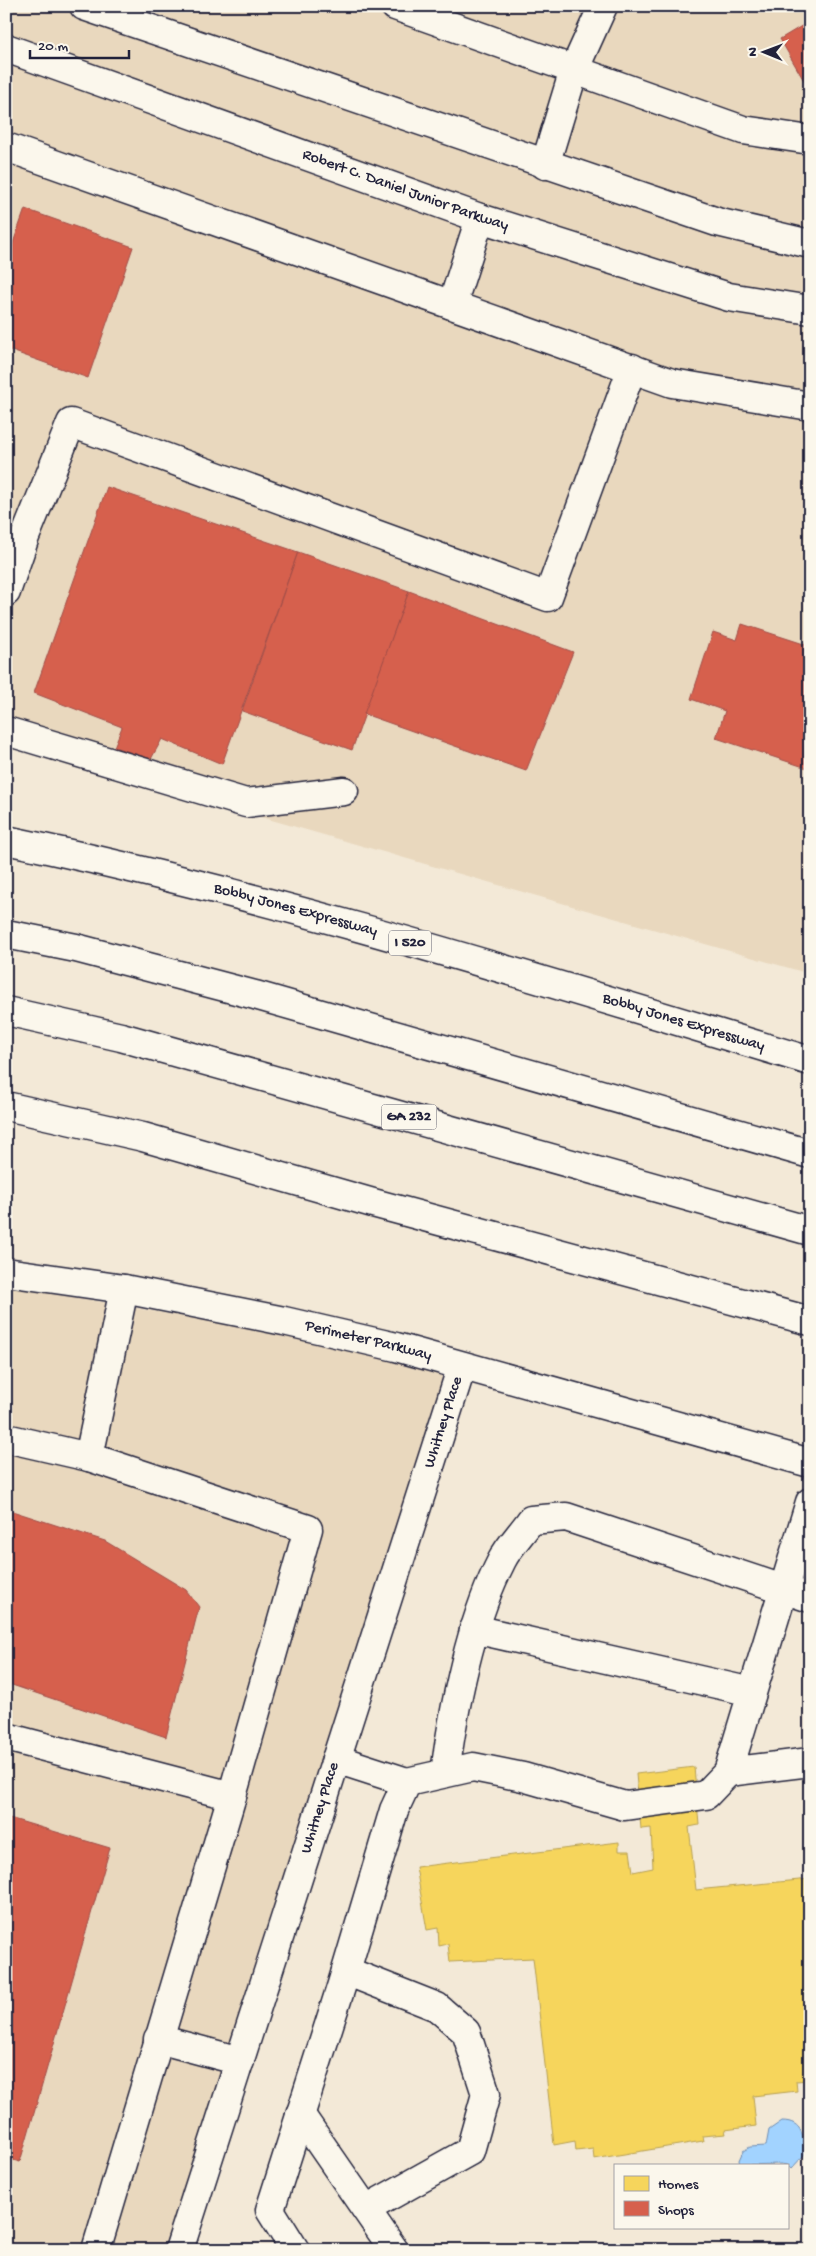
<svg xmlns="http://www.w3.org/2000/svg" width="816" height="2256" font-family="'Gochi Hand',sans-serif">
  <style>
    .built { fill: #e9d8be }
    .water { fill: #a2d3ff; stroke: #6f8cb1 }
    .homes { fill: #f6d55c; stroke: #b69f52 }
    .shops { fill: #d6604d; stroke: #a04d48 }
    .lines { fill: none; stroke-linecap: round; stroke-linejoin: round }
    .minor-casing { stroke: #22223b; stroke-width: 31 }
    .highway-casing { stroke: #22223b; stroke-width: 31 }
    .minor { stroke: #fbf7ec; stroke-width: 28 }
    .highway { stroke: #fbf7ec; stroke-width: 28 }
    .labels { text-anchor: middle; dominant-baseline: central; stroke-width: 5; stroke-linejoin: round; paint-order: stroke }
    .shield { fill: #fbf7ec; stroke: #636270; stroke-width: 1 }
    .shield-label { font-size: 15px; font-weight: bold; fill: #22223b }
    .street-label { font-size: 16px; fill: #22223b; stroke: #fbf7ec }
  </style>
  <rect width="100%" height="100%" fill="#f3e9d7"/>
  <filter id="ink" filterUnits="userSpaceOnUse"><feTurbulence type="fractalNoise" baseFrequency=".02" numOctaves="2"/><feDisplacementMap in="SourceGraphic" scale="10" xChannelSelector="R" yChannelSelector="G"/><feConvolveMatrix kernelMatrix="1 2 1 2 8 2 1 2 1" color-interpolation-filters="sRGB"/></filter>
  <g filter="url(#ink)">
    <g class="built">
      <path d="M6,6H810V974L6,744Z"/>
      <path d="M6,1285L462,1366L179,2250H6Z"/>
    </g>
    <path class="water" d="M782,2121C803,2121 804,2137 804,2155L791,2169L787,2165L781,2164L740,2165L739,2160L743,2151L750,2147L766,2146L769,2130Z"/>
    <path class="homes" d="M694,1767L699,1825L689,1827L696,1890L810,1879V2080L796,2081L797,2091L753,2096L756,2126L725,2130L726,2134L702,2136L703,2141L594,2159L593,2149L576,2151L575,2141L554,2145L533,1958L450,1962L448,1944L439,1946L438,1928L427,1930L416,1867L619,1842V1851H630L633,1872L653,1868L651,1828L641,1829L636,1774Z"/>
    <g class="shops">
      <path d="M810,21V91L780,39Z"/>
      <path d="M25,209L133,247L88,378L6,349V263Z"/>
      <path d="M107,487L298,552L222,764L162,739L151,759L114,747L122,727L34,693Z"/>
      <path d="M298,552L409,591L352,750L242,711Z"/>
      <path d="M409,591L573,652L526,771L364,714Z"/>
      <path d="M742,624L810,646V769L716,738L725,711L691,699L713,632L737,640Z"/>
      <path d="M6,1509L105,1541L186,1590L199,1607L166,1737L6,1683Z"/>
      <path d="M6,1817L110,1848L20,2162L6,2158Z"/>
    </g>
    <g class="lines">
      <g class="minor-casing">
        <g id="minor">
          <path d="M84,6L717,222L810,244"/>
          <path d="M395,6L743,130L810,140"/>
          <path id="s1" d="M6,48L480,218L729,297L810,310"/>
          <path d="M6,147L672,383L810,406"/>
          <path d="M545,165L574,70L603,6"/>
          <path d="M452,305L480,218"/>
          <path d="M6,592L25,537L71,423L548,597L632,368"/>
          <path d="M6,731L246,803L344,791"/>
          <path id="s2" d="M6,1272L124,1289L284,1321L396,1347L810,1463"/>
          <path d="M6,1438L89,1457L308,1529L232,1796L96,2250"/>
          <path d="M89,1457L124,1289"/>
          <path d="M474,1629L752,1692"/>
          <path d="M6,1737L232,1796"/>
          <path d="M336,1759L407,1782"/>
          <path d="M728,1772L810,1762"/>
          <path d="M445,1773C454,1706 471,1620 502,1560C509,1546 522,1533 531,1520L566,1517L810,1598"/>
          <path d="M346,1971L437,2007L466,2032L486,2094L470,2151L366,2209"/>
          <path d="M158,2039L240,2061"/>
          <path d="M300,2114L394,2250"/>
          <path id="s3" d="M179,2250L462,1366"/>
          <path d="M295,2250L270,2210L342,1984L394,1810L407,1782L473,1767L523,1777L625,1806L706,1795L728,1772L810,1502"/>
        </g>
      </g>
      <g class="highway-casing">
        <g id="highway">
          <path id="s4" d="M6,840C278,897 544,981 810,1061"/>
          <path d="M6,934L76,948L255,995L810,1154"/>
          <path d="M6,1011L121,1037L810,1231"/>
          <path d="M6,1106L143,1137L373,1203L810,1321"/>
        </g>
      </g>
      <use href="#minor" class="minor"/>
      <use href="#highway" class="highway"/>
    </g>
  </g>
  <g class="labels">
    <g class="shield">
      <rect x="389" y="930.5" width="42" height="25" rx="4"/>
      <rect x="381.5" y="1104.5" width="55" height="25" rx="4"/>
    </g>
    <g class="shield-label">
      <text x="410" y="943">I 520</text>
      <text x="409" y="1117">GA 232</text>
    </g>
    <g class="street-label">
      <text stroke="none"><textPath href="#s1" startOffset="424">Robert C. Daniel Junior Parkway</textPath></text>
      <text stroke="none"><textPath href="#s4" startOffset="298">Bobby Jones Expressway</textPath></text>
      <text stroke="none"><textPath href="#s4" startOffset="702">Bobby Jones Expressway</textPath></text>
      <text stroke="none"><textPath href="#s2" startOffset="369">Perimeter Parkway</textPath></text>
      <text stroke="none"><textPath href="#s3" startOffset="869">Whitney Place</textPath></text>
      <text stroke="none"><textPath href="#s3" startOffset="464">Whitney Place</textPath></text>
    </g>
  </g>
  <rect width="816" height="2256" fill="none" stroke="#fbf7ec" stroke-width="25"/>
  <rect x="12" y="12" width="791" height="2231" fill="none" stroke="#22223b" stroke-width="2" filter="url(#ink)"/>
  <rect x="614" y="2164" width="175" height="65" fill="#fbf7ec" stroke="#a4a2a5"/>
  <rect x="624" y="2176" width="25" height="15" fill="#f6d55c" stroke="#a4a2a5"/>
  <text x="658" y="2188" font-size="15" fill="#22223b">Homes</text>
  <rect x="624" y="2201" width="25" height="15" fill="#d6604d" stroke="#a4a2a5"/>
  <text x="658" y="2214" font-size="15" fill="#22223b">Shops</text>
  <g transform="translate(764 52) rotate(271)" stroke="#fbf7ec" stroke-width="4" paint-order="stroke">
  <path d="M0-4L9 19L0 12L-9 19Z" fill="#22223b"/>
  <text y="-8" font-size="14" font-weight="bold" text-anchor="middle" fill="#22223b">N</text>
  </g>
  <path d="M30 50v8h99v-8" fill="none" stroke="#22223b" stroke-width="2.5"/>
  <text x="38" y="50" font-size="15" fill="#22223b" stroke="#fbf7ec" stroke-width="4" paint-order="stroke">20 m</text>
</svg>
